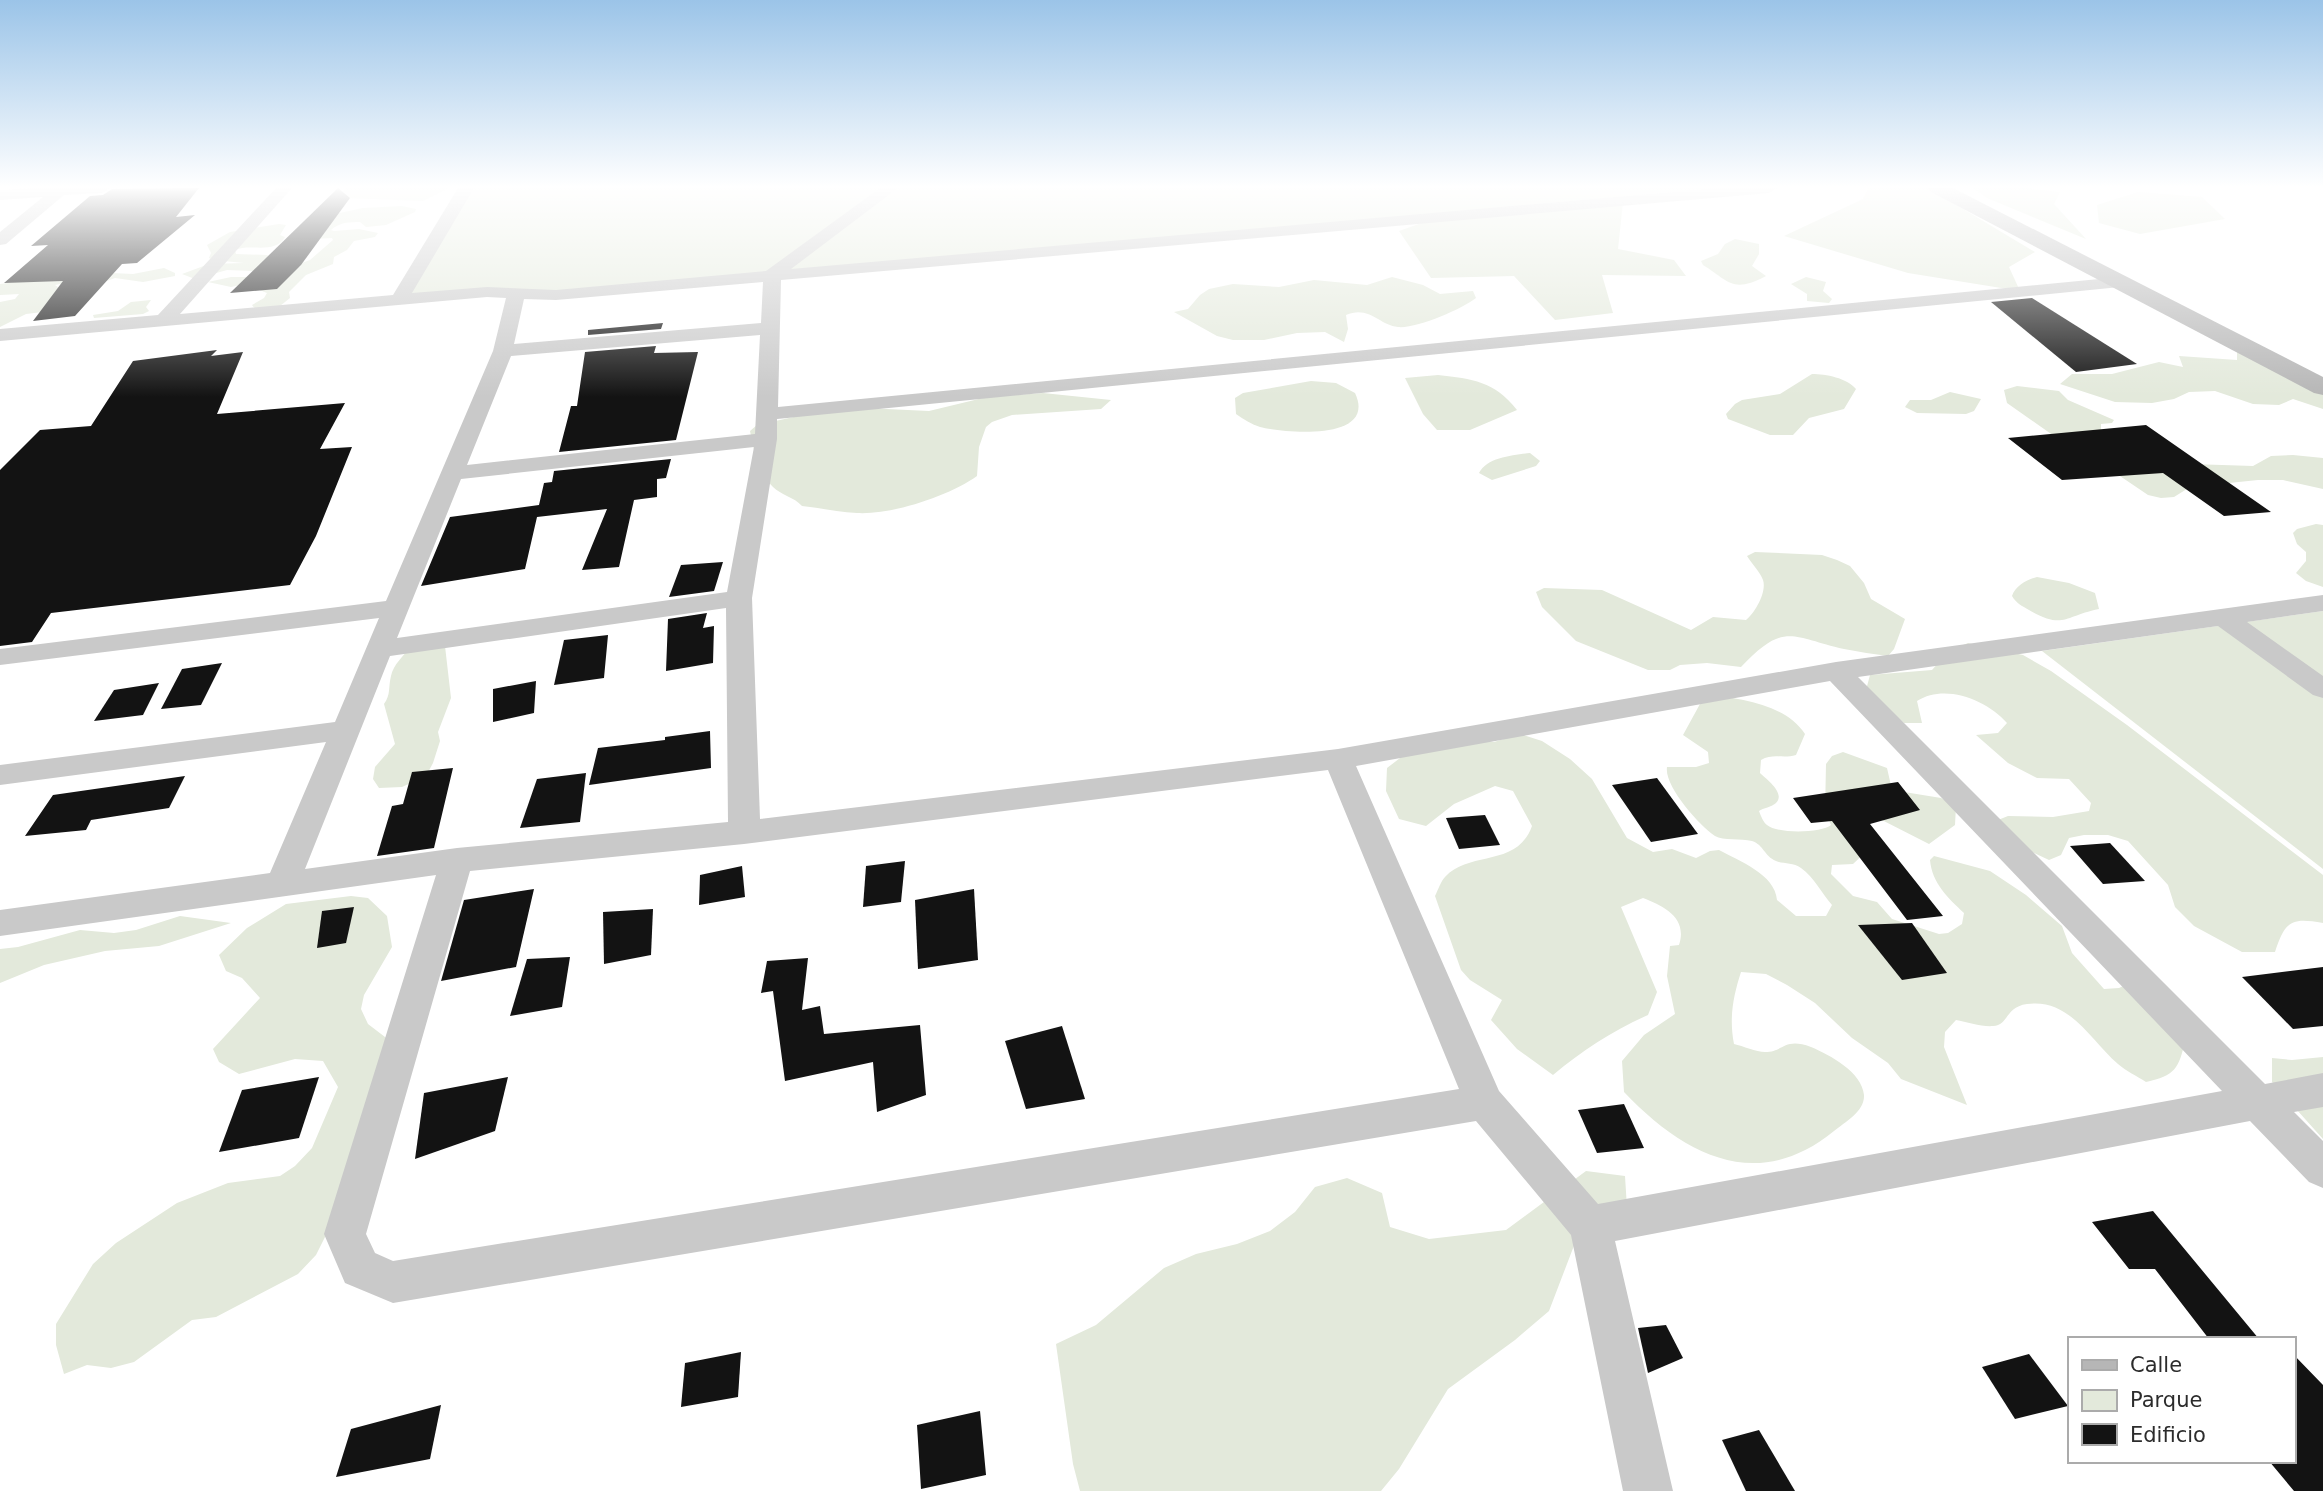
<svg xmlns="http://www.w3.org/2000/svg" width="2323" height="1491" font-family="'DejaVu Sans',sans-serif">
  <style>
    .green { fill: #e3e9db }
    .building { fill: #131313 }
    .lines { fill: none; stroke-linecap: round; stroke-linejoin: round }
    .street { fill: #c9c9c9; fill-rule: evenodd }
    .secondary { fill: #b6b6b6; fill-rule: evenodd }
  </style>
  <rect width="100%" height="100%" fill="#fff"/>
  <g class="green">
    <path d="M345,188H449L423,201L346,198L341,193Z"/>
    <path d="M469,188H1717L1526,205L1623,202L1618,249L1674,260L1686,276L1602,275L1613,313L1555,320L1514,276L1431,278L1399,231L1450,213L556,295H409Z"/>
    <path d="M1868,188H1928L2035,252L2009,267L2020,291L1908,273L1784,236L1863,199Z"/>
    <path d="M1973,188H2028L2060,192L2054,204L2086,239L1987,198Z"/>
    <path d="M2138,192L2202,197L2225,219L2140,234L2099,223L2097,205Z"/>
    <path d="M402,206L416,209L415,212L386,225L366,227L360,222C349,222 340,222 331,230L334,231L359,229L378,233L375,237L354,241L347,250L334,257L333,264L306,275L289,292L290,298L280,306L255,309L252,305L264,298L267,293L245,284L231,287L208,282L231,277H258L253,271L227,270L195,279L182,274L209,264L244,263L213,260L209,258L211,253L207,245L230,232L279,224L286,225L280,235L285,237C275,255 250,243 235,250L236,254L267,255L292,270L301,266L299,264L310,260L333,240L332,238L312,239L335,214L363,208Z"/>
    <path d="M1735,239L1759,244V254L1752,266L1766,276C1732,294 1729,281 1703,265L1701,261L1718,254L1725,244Z"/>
    <path d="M47,263L65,283L55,285L59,288L51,311L26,314L0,327V302L15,299L19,294L0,295V284L15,282Z"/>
    <path d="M164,268L175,273V276L143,282L115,278L104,282L112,273L133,274Z"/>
    <path d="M1392,277L1423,285L1440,294L1473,291L1476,298C1462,309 1416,329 1398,327C1379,325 1369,305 1346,315L1348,329L1344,342L1325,332L1297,333L1264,340H1233L1217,336L1174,312L1188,309L1200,295L1209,289L1233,284L1279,287L1314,280L1367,285Z"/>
    <path d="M1806,277L1826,282L1823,291L1832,299L1829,303L1807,301V294L1791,284Z"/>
    <path d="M151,300L146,307L149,311L143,314L94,318L93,315L118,311L131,302Z"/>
    <path d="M2237,349L2323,393V409L2293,399L2279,405L2253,404L2215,391L2189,392L2174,399L2152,403L2115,402L2060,384L2072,374H2112L2159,362L2183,367L2179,356L2237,360Z"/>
    <path d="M1812,374C1826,374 1847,378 1856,389L1844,409L1809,418L1793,435H1770L1728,419L1726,414L1735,404L1742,400L1780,394Z"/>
    <path d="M1438,375C1473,379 1494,381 1517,410L1470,430H1437L1423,414L1405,378Z"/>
    <path d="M1311,381L1336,383L1355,393C1378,442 1282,433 1260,427C1251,424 1243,419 1236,414L1235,398L1243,393Z"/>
    <path d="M2017,386L2059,391L2068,400L2114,420L2112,423L2101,424V434L2054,436L2007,403L2004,390Z"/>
    <path d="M1950,392L1981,399L1974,411L1966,414L1917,413L1905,407L1910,400H1931Z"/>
    <path d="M1043,393L1111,400L1101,409L1012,415L992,422L986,427L979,447L977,476C949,496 892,515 857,513C838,512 820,508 802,506C794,497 781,495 773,487C758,472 754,451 750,431L757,425L807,414L865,408L929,411L987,397Z"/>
    <path d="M1530,453L1540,461L1536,466L1492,480L1479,473C1487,457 1514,455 1530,453Z"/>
    <path d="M2293,455L2323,458V489L2283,480H2258L2190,487L2174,497L2161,498L2148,495L2114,472L2191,464L2253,466L2271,456Z"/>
    <path d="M2316,524L2323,525V587L2306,581L2296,573L2306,561V552L2297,544L2293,533L2297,529Z"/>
    <path d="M1755,552L1822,555L1837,560L1850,566L1864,583L1871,599L1905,619L1894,649L1888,656C1874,654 1859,652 1844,649C1791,637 1785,621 1741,667L1707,663L1680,665L1670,670H1648L1576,641L1542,607L1536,592L1544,588L1602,590L1691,630L1713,617L1746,620C1755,613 1767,592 1763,580C1760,572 1752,564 1747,556Z"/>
    <path d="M2037,577L2069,583L2095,593L2099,609C2064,616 2064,630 2029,610C2022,606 2016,603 2012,596C2015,586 2028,579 2037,577Z"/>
    <path d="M2323,611V869L2042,651Z"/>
    <path d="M1968,643L2023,655L2051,671L2127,725L2323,875V923C2291,917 2285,921 2275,952H2242L2194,926L2175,907L2168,885L2128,841L2108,835H2084L2069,838L2061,855L2049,860L2019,846L1993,822L2008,816L2053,817L2089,811L2091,803L2069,779L2037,778L2008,763L1976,735L1998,733L2007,723C1987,700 1945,683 1917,701L1922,723H1904L1866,690L1870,675L1932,670L1949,651Z"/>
    <path d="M445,646L451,698L438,732L440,741L433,763L426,776L402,787L379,788L373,779L375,767L395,744L384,704C391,694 388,688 391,676C393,665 404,655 411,647Z"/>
    <path d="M1706,693C1740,700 1785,703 1805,734L1796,755C1783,759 1773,753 1761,760L1760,773C1766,779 1786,793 1776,803C1772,807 1763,808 1759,811C1761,816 1763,822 1767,825C1777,834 1822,833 1831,825L1825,812L1826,764L1832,756L1843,752L1887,768L1892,790L1941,798L1956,806L1955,825L1929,844L1874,816L1850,823L1869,849L1853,864L1832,865L1831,874L1853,896L1877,902L1892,919L1939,934L1948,933L1962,924L1964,913C1948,898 1932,883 1930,860L1934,856L1990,871L2026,895L2062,926L2072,953L2104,989L2119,988L2149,974C2176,985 2183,1014 2195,1039L2185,1041C2179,1068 2175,1076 2146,1082C2137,1076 2126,1071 2118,1064C2090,1040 2070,998 2027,1004C2005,1007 2009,1025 1993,1026C1982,1027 1967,1022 1956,1020L1945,1032L1944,1047L1967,1105L1901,1079L1888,1063L1852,1038L1815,1003L1787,985L1766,974L1741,972C1733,997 1729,1018 1734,1044C1743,1046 1756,1052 1765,1052C1784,1052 1784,1037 1811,1047C1830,1055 1862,1072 1864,1095C1865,1111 1845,1122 1834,1131C1757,1194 1684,1155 1624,1092L1622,1061L1644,1035L1675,1014L1667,976L1670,946L1679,945C1688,918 1664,906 1643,898L1621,907L1657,992L1648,1015C1612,1031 1583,1050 1553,1075L1517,1049L1491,1020L1502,1000L1470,980L1461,970L1435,896C1438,890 1441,881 1445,877C1470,850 1517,868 1532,826L1513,791L1495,786L1454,804L1426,826L1399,819L1386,791L1387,768L1404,755L1451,737L1494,742L1520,734L1542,741L1570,759L1592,779L1627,838L1653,852L1672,849L1696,858L1710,851L1719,850C1739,861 1775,874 1777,900L1796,916H1826L1832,905C1822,894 1814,877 1801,868C1793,862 1784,864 1776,861C1764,856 1764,845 1752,841C1741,838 1723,841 1715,836C1699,825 1664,786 1667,767H1696L1709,763L1708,752L1683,735Z"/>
    <path d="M351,896L368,898L387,916L392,947L364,995L361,1009L368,1024L402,1050L335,1217L316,1255L298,1274L216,1317L192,1320L134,1362L111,1368L87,1365L64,1374L56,1345V1324L93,1264L116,1243L177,1203L228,1183L280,1176L295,1166L312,1148L338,1087L323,1061L295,1059L239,1074L219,1062L213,1049L260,998L242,978L226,971L219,955L247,928L286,904Z"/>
    <path d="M180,916L231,923L159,946L105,951L44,965L0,983V949L18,947L80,930L114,933L136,930Z"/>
    <path d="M2323,1057V1139L2272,1082V1058L2292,1060Z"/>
    <path d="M1586,1171L1625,1176L1627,1208L1575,1243L1549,1311L1515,1340L1448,1389L1399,1469L1381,1491H1080L1073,1464L1056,1344L1096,1325L1164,1268L1196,1254L1237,1244L1270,1231L1295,1212L1315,1187L1347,1178L1382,1193L1390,1227L1429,1239L1506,1230Z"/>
  </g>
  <g class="building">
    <path d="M199,188L176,217L195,215L137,263L122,264L75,316L33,321L63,281L4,283L48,245L31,246L90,196L103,195L112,189Z"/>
    <path d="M338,188L350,198L301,265L277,289L230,293Z"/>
    <path d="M2032,298L2137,364L2076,372L1991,302Z"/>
    <path d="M663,323L661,329L588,335V330Z"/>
    <path d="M656,346L654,353L698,352L676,440L559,452L571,406H577L585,352Z"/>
    <path d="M217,350L211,356L243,352L217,414L345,403L320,449L352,447L316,536L290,585L51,613L32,642L0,646V470L40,430L91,426L133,361Z"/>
    <path d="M2146,425L2271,512L2224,516L2163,473L2062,480L2008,438Z"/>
    <path d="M671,459L666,478L657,479V497L634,500L619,567L582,570L607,509L537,517L525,569L421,586L450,517L539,505L544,483L552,482L554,471Z"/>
    <path d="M723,562L714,591L669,597L681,565Z"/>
    <path d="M707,613L703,628L714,626L713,663L666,671L668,619Z"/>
    <path d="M608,635L604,678L554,685L564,640Z"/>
    <path d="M222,663L201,705L161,709L182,669Z"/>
    <path d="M536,681L534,713L493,722V689Z"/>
    <path d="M159,683L143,715L94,721L114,690Z"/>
    <path d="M710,731L711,768L589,785L598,748L665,740V737Z"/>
    <path d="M453,768L434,848L377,856L392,806L403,804L412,772Z"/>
    <path d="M586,773L580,822L520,828L537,779Z"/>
    <path d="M185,776L169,808L91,820L86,830L25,836L53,795Z"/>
    <path d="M1657,778L1698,834L1651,842L1612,785Z"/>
    <path d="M1898,782L1920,810L1870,824L1943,916L1907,920L1832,821L1811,823L1793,798Z"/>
    <path d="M1485,815L1500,845L1459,849L1446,818Z"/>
    <path d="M2110,843L2145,881L2103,884L2070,846Z"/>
    <path d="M905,861L901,902L863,907L866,866Z"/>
    <path d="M742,866L745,897L699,905L700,875Z"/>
    <path d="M534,889L516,967L441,981L464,900Z"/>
    <path d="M974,889L978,960L918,969L915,900Z"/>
    <path d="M354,907L346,943L317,948L322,911Z"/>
    <path d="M653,909L651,955L604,964L603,912Z"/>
    <path d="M1912,923L1947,973L1902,980L1858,925Z"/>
    <path d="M570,957L562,1007L510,1016L527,959Z"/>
    <path d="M808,958L802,1010L820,1006L824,1034L920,1025L926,1095L877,1112L873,1062L785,1081L773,991L761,993L767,961Z"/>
    <path d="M2323,967V1026L2293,1029L2242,977Z"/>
    <path d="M1062,1026L1085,1099L1026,1109L1005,1041Z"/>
    <path d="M319,1077L299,1138L219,1152L242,1090Z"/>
    <path d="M508,1077L495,1131L415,1159L424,1093Z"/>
    <path d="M1624,1104L1644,1148L1597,1153L1578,1110Z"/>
    <path d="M2153,1211L2259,1339H2209L2155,1269H2129L2092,1222Z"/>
    <path d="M1666,1325L1683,1358L1648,1373L1638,1328Z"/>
    <path d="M741,1352L738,1397L681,1407L685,1363Z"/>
    <path d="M2029,1354L2068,1406L2015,1419L1982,1367Z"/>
    <path d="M2293,1354L2323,1385V1491H2294L2269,1461H2293Z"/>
    <path d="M441,1405L430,1459L336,1477L351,1429Z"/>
    <path d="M980,1411L986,1475L921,1489L917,1425Z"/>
    <path d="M1759,1430L1795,1491H1746L1722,1440Z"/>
  </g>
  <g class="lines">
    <g class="street">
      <path d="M37,188H110L102,193L64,195L6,244L0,245V232L43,197L0,200V190Z"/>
      <path d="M276,188H292L180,314L393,295L458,188H474L412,293L487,287L556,290L766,271L880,188H898L791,269L1718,188H1777L1769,193L781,280L778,407L2120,277L2126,278L2129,282L2126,286L2120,287L777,419V439L752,598L760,819L1338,749L1836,662L2323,595V611L2247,622L2323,676V698L2313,695L2218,626L1858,677L2265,1084L2323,1073V1107L2294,1112L2323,1141V1188L2309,1182L2250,1121L1615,1241L1673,1491H1623L1571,1235L1476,1121L393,1303L345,1283L324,1234L436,875L0,936V910L270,873L326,742L0,785V765L335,722L379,618L0,665V649L386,601L493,351L506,298L487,297L0,341V329L158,315ZM763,282L761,323L514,344L524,299L556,300ZM760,335L755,434L467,465L511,356ZM754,447L727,592L397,638L461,479ZM726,608L728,822L457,848L305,869L390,656ZM1830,681L2222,1091L1598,1204L1499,1091L1356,766ZM1328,770L1459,1089L393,1261L375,1253L366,1234L470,871L744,844Z"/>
    </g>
    <path class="secondary" d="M1928,188H1953L2323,377V395L2314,393L1931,192Z"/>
  </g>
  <linearGradient id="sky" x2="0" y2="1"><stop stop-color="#9bc4e8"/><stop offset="0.47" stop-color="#fff"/><stop offset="1" stop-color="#fff" stop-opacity="0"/></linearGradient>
  <rect width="2323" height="397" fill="url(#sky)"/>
  <rect x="2068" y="1337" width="228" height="126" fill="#ffffff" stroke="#ababab" stroke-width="2"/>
  <rect x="2082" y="1360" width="35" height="10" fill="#b6b6b6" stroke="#ababab" stroke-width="2"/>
  <text x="2130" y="1372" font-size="21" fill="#2c2c2c">Calle</text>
  <rect x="2082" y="1390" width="35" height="21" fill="#e3e9db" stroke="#ababab" stroke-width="2"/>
  <text x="2130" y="1407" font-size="21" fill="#2c2c2c">Parque</text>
  <rect x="2082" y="1424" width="35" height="21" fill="#131313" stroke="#ababab" stroke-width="2"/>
  <text x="2130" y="1442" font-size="21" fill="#2c2c2c">Edificio</text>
</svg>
